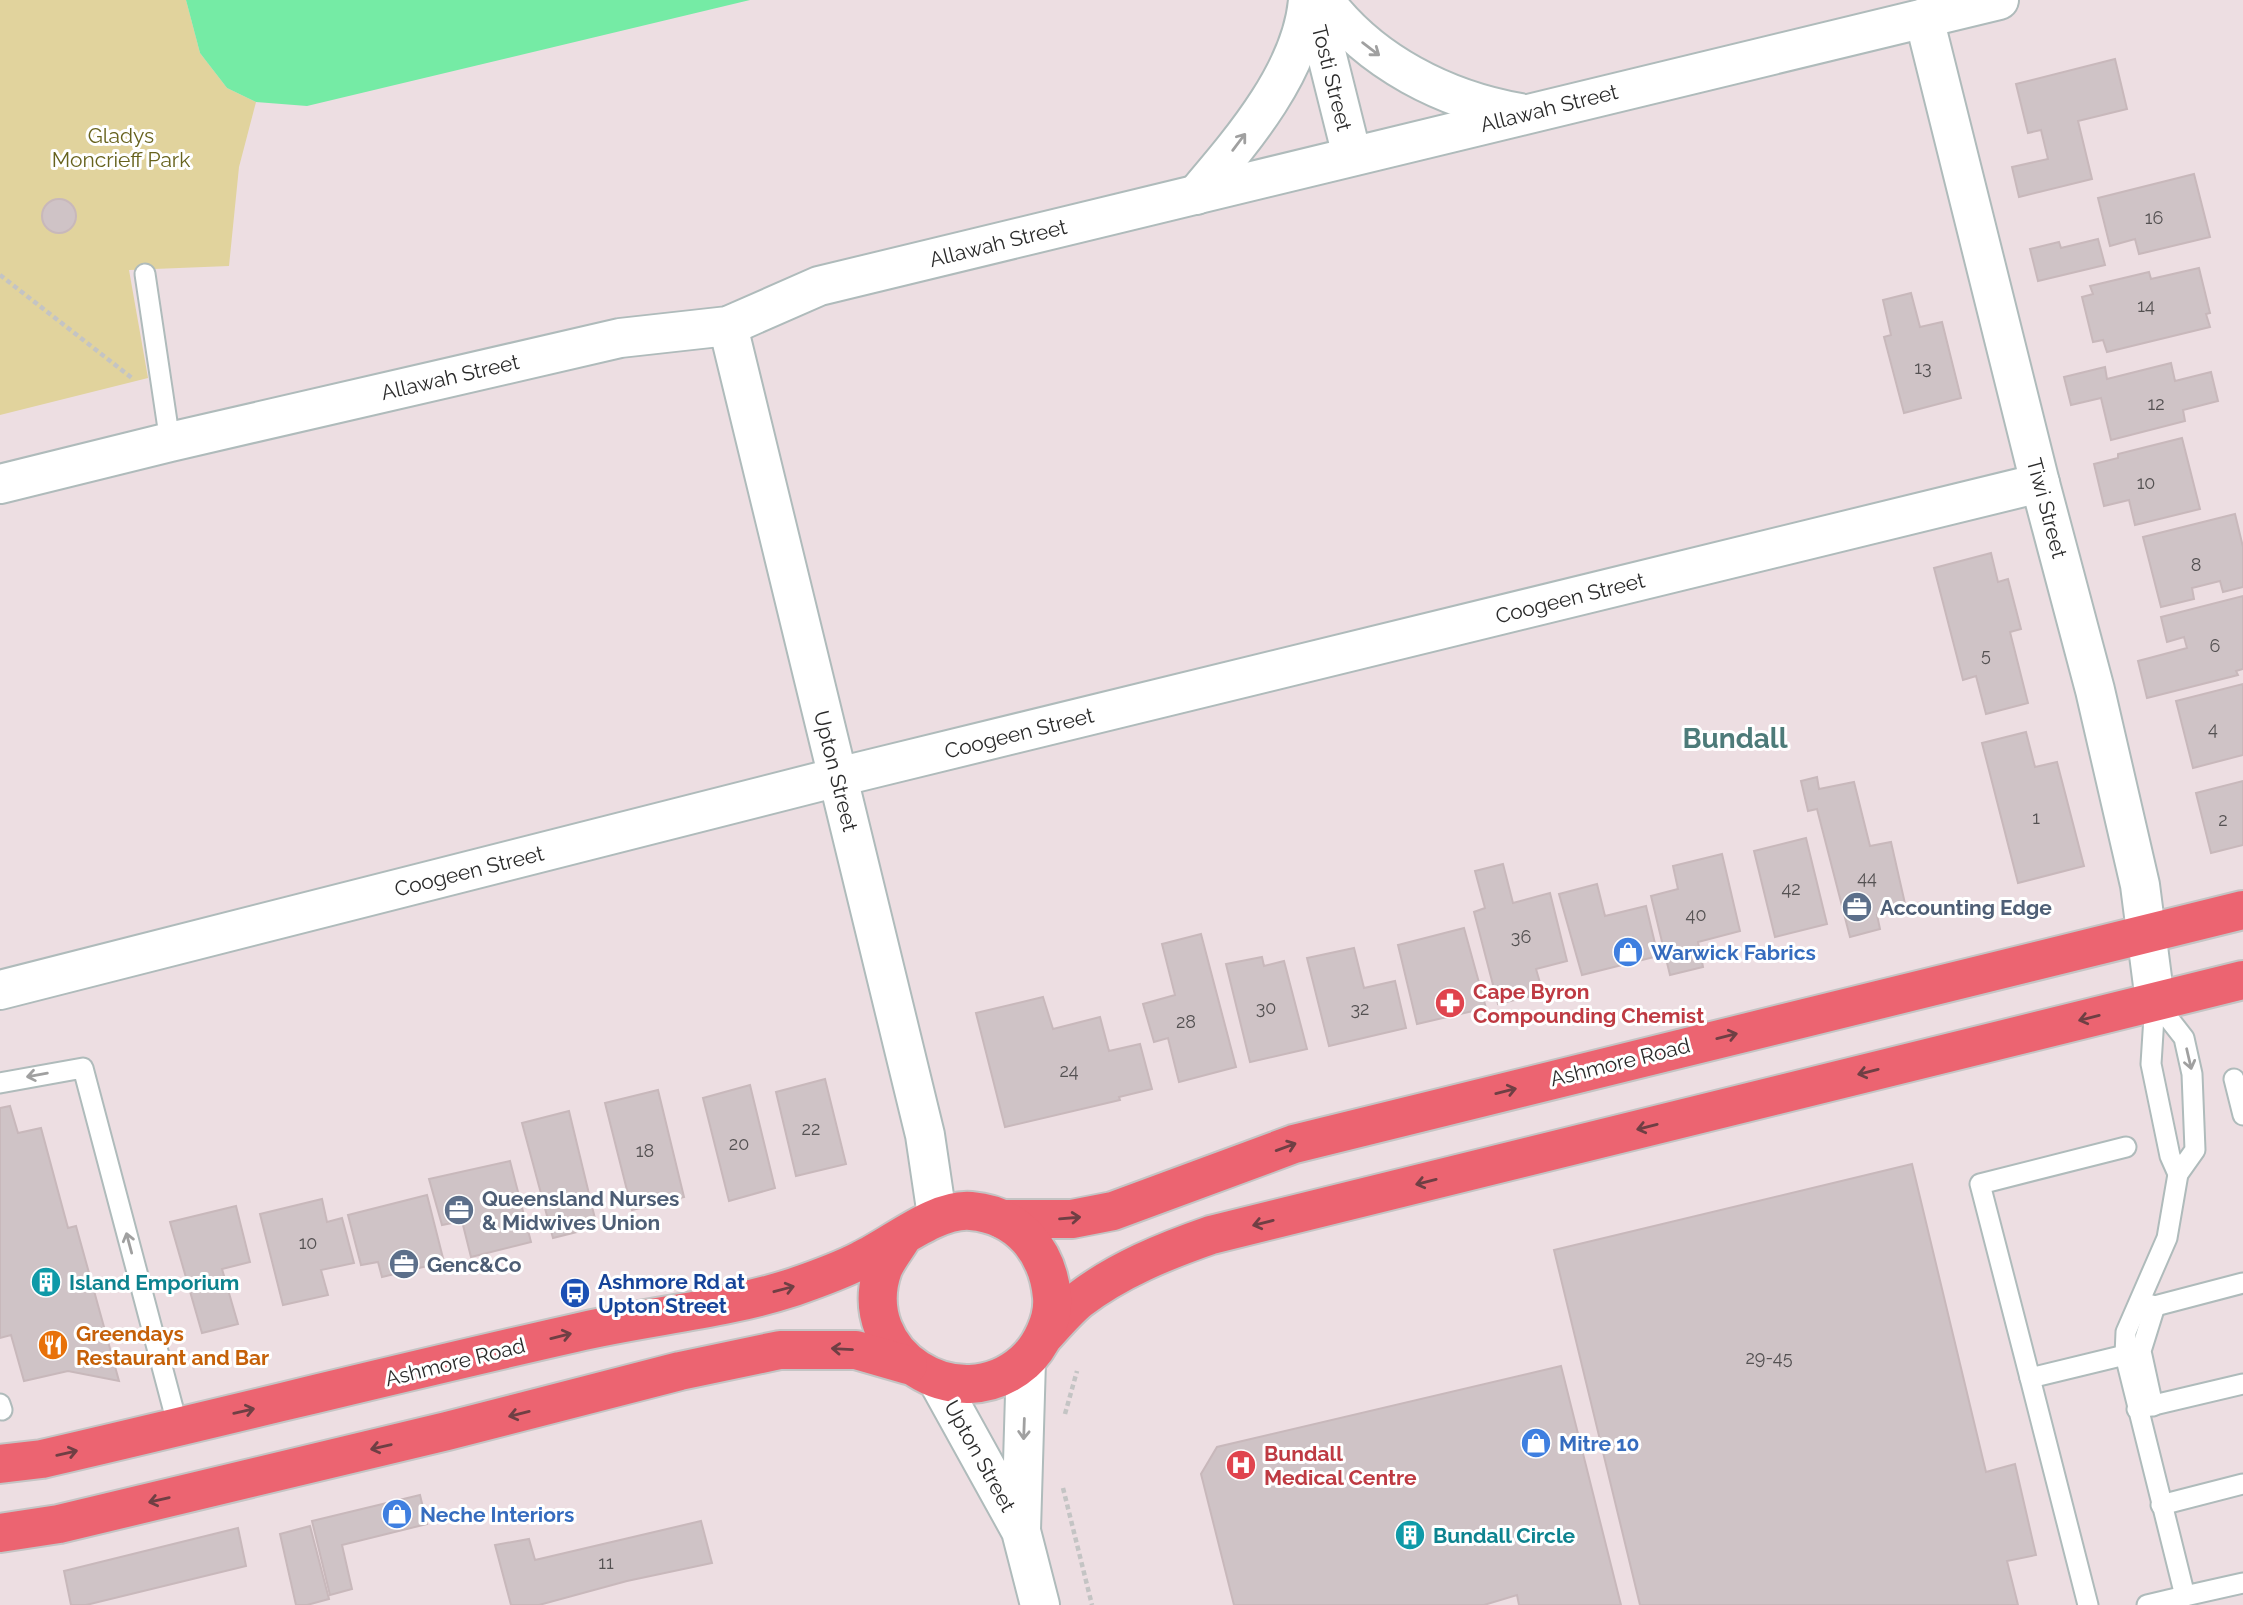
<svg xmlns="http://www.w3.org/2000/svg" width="2243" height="1605" font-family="Raleway,sans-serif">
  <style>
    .green { fill: #e1d39d }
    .water { fill: #75eba5 }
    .building { fill: #cfc3c6; stroke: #c8b8bb; stroke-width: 2 }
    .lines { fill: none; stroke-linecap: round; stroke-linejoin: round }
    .lane-casing { stroke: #afbbbb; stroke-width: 23 }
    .street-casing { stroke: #afbbbb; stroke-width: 42 }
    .secondary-casing { stroke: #afbbbb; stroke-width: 42 }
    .primary-casing { stroke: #c4c4c4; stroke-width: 42 }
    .path { stroke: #c4c4c4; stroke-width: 4.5; stroke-dasharray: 5 3.5; stroke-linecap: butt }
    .lane { stroke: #fff; stroke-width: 19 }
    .street { stroke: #fff; stroke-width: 38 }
    .secondary { stroke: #fff; stroke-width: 38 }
    .primary { stroke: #ec6471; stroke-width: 38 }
    .oneway { stroke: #a0a0a0 }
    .oneway2 { stroke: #6f3f44 }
    .labels { text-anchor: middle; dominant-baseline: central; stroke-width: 6; stroke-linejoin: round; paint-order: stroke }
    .number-label { font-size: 18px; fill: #545152 }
    .street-label { font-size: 21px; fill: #2b2b2b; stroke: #fff }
    .park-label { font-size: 21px; fill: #67621d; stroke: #fff }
    .service-label { font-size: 21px; font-weight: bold; fill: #4e5e75; stroke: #fff; text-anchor: start }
    .shop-label { font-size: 21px; font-weight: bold; fill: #366cbe; stroke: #fff; text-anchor: start }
    .health-label { font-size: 21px; font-weight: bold; fill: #be3a42; stroke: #fff; text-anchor: start }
    .transit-label { font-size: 21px; font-weight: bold; fill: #164399; stroke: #fff; text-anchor: start }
    .culture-label { font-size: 21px; font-weight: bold; fill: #0d838f; stroke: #fff; text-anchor: start }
    .food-label { font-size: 21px; font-weight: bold; fill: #c56008; stroke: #fff; text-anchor: start }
    .district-label { font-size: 28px; font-weight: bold; fill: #4d7b79; stroke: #fff }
  </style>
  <rect width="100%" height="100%" fill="#eddee2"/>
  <path class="green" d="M0,0H186L200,53L227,88L256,102L239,167L229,266L129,270L148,378L0,415Z"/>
  <path class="water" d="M186,0H750L307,106L256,102L227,88L200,53Z"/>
  <g class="building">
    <path d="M2115,59L2127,109L2078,121L2092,179L2019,197L2012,167L2048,159L2041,130L2028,133L2016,84Z"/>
    <path d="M2194,174L2210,237L2139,254L2135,239L2110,246L2098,198Z"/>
    <circle cx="59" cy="216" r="17"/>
    <path d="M2098,239L2105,265L2038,281L2030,249L2059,242L2061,248Z"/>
    <path d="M2199,268L2210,313L2206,314L2210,327L2107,352L2103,340L2093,342L2082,297L2093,294L2090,286L2149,272L2151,279Z"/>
    <path d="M1911,293L1920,327L1942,322L1961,398L1904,413L1884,337L1891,335L1883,300Z"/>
    <path d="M2171,363L2175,381L2211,372L2218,401L2183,410L2185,421L2111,440L2101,398L2071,405L2064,377L2105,367L2107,379Z"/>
    <path d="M2182,438L2200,509L2135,525L2129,500L2104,506L2094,464L2118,458V454Z"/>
    <path d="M2235,514L2243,547V587L2223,592L2220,581L2192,588L2194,599L2161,607L2143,537Z"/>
    <path d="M1991,553L1998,582L2008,579L2021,629L2010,632L2028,703L1986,714L1976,676L1963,680L1934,568Z"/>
    <path d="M2243,596V669L2236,671L2238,675L2147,698L2138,661L2187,648L2184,637L2167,642L2161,617Z"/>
    <path d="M2243,684V755L2193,768L2176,701Z"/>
    <path d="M2026,732L2035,767L2057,762L2084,866L2018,883L1982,743Z"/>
    <path d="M1817,777L1819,789L1854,782L1870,846L1891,842L1906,908L1877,915L1880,929L1850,937L1817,809L1808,811L1801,781Z"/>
    <path d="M2243,781V845L2211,853L2196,793Z"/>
    <path d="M1806,838L1827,924L1775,937L1754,851Z"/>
    <path d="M1722,854L1740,931L1698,942L1703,967L1670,975L1651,896L1678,889L1673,866Z"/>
    <path d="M1503,864L1513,903L1550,893L1567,961L1536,969L1543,993L1498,1004L1474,912L1485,908L1475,871Z"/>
    <path d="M1597,884L1605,916L1646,906L1658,956L1582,975L1559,894Z"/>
    <path d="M1464,928L1486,1008L1417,1024L1398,945Z"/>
    <path d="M1201,934L1236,1067L1179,1082L1168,1038L1154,1042L1143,1004L1175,995L1162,944Z"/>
    <path d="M1354,948L1364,988L1395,981L1406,1028L1329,1046L1307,958Z"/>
    <path d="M1262,957L1264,966L1284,961L1307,1049L1250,1062L1226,964Z"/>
    <path d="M1043,997L1053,1029L1100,1017L1109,1051L1140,1044L1152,1089L1119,1097L1120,1100L1005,1127L976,1013Z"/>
    <path d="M825,1079L846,1164L796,1176L776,1092Z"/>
    <path d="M750,1085L775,1188L729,1201L703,1098Z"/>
    <path d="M658,1090L684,1197L632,1210L605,1103Z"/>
    <path d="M10,1106L18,1133L41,1128L68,1228L76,1226L119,1381L68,1371L24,1381L11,1335L0,1338V1108Z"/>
    <path d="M569,1111L597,1227L553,1238L522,1123Z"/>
    <path d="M510,1161L531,1242L471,1257L462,1221L442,1225L429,1179Z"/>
    <path d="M1912,1164L1986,1472L2015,1464L2036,1555L2007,1561L2018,1605H1640L1554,1250Z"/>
    <path d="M427,1195L444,1262L382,1277L378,1262L361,1265L348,1215Z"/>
    <path d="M322,1199L327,1222L342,1218L354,1263L321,1270L328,1295L283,1305L260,1214Z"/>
    <path d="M236,1206L250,1262L222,1269L238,1324L202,1333L170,1222Z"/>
    <path d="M1561,1366L1621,1605H1519L1517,1595L1484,1605H1234L1201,1474L1217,1447Z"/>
    <path d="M420,1495L427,1524L342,1545L352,1589L330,1595L312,1521Z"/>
    <path d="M701,1521L712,1563L627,1581L539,1605H511L495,1545L529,1539L535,1560Z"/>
    <path d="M310,1526L329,1599L307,1605H296L280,1534Z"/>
    <path d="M238,1528L246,1566L86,1605H71L64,1571Z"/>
  </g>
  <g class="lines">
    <g class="lane-casing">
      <g id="lane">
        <path d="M145,274L170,442"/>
        <path d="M2155,1001L2184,1038L2192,1074L2195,1150L2178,1174L2167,1238L2126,1332L2125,1355L2185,1596L2243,1583"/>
        <path d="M2155,1001L2151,1064L2170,1156L2178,1174"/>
        <path d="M2234,1079L2243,1115"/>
        <path d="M0,1083L83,1068L178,1427"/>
        <path d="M2140,1302L2155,1306L2243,1283"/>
        <path d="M2125,1355L2030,1378L1980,1184L2126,1147"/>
        <path d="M2030,1378L2088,1605"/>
        <path d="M0,1404L2,1410"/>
        <path d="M2153,1406L2141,1351L2155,1306"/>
        <path d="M2137,1409L2243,1384"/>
        <path d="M2161,1505L2243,1484"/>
        <path d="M2147,1605L2185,1596"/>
      </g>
    </g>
    <g class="street-casing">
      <g id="street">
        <path d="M1313,0L1352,156"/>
        <path d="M1324,0C1370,62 1445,100 1520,113"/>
        <path d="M1924,18L2040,483L2095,690L2140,885L2155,1001"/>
        <path d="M1196,195C1241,142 1302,72 1308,0"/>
        <path d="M728,326L925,1135L937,1216"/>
        <path d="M0,484L170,442L620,338L728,326L819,286L1999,0"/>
        <path d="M0,990L838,777L2040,483"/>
      </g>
    </g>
    <g class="secondary-casing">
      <g id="secondary">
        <path d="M938,1381L1021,1531L1040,1605"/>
        <path d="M1021,1530L1026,1361"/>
      </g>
    </g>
    <g class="primary-casing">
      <g id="primary">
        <path d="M1002,1219H1072L1113,1211L1294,1144L2243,910"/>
        <path d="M1045,1335C1056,1323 1067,1310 1079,1300C1118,1270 1165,1251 1211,1235L2243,980"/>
        <path d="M0,1464L42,1459C220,1418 397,1373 575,1333C647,1316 724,1310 794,1287C817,1279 840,1271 861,1260C893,1245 936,1208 971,1211C1019,1215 1048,1252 1052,1297C1054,1319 1041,1347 1024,1362C958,1420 853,1354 883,1269C887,1259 896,1248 902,1238"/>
        <path d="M0,1533L59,1524L447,1431L680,1371L780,1350H856L908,1365"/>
      </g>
    </g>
    <g class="path">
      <path d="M0,275L132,378"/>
      <path d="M1065,1414L1077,1371"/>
      <path d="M1063,1488L1092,1605"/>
    </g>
    <use href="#lane" class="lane"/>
    <use href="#street" class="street"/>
    <use href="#secondary" class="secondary"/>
    <use href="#primary" class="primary"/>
  </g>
  <defs><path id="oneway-shaft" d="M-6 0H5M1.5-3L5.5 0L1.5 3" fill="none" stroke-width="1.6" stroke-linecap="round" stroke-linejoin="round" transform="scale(1.75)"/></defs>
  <g class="oneway">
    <use href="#oneway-shaft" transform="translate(1371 49) rotate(37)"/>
    <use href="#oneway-shaft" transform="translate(1239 142) rotate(-53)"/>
    <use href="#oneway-shaft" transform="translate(2189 1059) rotate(77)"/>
    <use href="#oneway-shaft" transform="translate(37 1075) rotate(170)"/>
    <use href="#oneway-shaft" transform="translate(129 1243) rotate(-105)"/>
    <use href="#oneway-shaft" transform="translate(1024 1429) rotate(92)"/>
  </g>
  <g class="oneway2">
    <use href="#oneway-shaft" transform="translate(2089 1018) rotate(166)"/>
    <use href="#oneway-shaft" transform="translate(1727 1036) rotate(-14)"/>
    <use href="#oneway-shaft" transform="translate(1868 1072) rotate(166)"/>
    <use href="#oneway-shaft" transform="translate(1506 1091) rotate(-14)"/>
    <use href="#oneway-shaft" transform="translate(1647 1127) rotate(166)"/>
    <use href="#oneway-shaft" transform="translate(1286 1147) rotate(-20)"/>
    <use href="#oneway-shaft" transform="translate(1426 1182) rotate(166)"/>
    <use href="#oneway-shaft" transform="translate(1070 1218) rotate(-5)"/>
    <use href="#oneway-shaft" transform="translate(1263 1223) rotate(166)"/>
    <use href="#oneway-shaft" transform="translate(784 1289) rotate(-15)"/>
    <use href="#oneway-shaft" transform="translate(561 1336) rotate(-14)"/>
    <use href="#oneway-shaft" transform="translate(842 1349) rotate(-177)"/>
    <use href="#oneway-shaft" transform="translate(244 1411) rotate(-13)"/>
    <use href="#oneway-shaft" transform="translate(519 1414) rotate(166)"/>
    <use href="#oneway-shaft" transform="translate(381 1447) rotate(167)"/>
    <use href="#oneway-shaft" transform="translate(67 1453) rotate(-13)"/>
    <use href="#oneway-shaft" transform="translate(159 1500) rotate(167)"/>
  </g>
  <defs>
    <g id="office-disc" transform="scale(1.575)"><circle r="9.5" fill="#5c6f8a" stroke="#fff"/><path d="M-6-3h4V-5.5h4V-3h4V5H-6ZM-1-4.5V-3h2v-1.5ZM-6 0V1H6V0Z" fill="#fff"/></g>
    <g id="shop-disc" transform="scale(1.575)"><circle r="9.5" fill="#3f7fe0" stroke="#fff"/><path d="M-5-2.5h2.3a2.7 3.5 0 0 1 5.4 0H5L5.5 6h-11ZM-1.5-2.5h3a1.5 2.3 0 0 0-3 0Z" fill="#fff"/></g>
    <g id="pharmacy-disc" transform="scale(1.575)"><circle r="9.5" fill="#e0444e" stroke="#fff"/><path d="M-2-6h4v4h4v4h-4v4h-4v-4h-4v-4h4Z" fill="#fff"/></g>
    <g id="building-disc" transform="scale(1.575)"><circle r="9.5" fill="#0f9aa8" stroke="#fff"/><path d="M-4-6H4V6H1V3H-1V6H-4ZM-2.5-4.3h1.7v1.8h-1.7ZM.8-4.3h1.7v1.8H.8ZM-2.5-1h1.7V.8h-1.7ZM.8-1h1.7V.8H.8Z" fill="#fff"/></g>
    <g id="bus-disc" transform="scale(1.575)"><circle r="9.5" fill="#1a4fb4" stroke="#fff"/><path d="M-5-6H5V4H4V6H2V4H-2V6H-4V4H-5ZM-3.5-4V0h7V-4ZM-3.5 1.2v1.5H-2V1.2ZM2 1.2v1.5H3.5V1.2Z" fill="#fff"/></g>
    <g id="restaurant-disc" transform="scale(1.575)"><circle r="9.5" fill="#e8710a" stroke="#fff"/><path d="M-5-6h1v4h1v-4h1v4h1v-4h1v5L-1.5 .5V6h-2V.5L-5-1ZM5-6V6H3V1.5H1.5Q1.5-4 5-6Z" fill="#fff"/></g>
    <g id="hospital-disc" transform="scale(1.575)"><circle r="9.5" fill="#e0444e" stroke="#fff"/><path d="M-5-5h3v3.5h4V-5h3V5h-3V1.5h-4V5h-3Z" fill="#fff"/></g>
  </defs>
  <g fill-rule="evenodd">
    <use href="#office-disc" x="1857" y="907"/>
    <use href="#shop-disc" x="1628" y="952"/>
    <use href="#pharmacy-disc" x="1450" y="1003"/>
    <use href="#office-disc" x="459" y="1210"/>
    <use href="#office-disc" x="404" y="1264"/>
    <use href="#building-disc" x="46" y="1282"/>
    <use href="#bus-disc" x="575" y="1293"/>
    <use href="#restaurant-disc" x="53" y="1345"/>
    <use href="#shop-disc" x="1536" y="1443"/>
    <use href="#hospital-disc" x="1241" y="1465"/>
    <use href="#shop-disc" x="397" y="1514"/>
    <use href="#building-disc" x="1410" y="1535"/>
  </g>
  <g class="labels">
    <g class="number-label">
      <text x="2154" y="217">16</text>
      <text x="2146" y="305">14</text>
      <text x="1923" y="367">13</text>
      <text x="2156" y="403">12</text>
      <text x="2146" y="482">10</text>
      <text x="2196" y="564">8</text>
      <text x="2215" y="645">6</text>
      <text x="1986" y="654">5</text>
      <text x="2213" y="728">4</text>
      <text x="2036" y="817">1</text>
      <text x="2223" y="819">2</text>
      <text x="1867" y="877">44</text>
      <text x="1791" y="888">42</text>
      <text x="1696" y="914">40</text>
      <text x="1521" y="936">36</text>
      <text x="1266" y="1007">30</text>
      <text x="1360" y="1008">32</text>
      <text x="1186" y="1021">28</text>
      <text x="1069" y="1070">24</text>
      <text x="811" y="1128">22</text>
      <text x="739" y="1143">20</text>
      <text x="645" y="1150">18</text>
      <text x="308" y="1242">10</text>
      <text x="1769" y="1357">29-45</text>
      <text x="606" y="1562">11</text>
    </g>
    <g class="street-label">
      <text transform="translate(1332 78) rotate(76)">Tosti Street</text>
      <text transform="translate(1549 108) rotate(-14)">Allawah Street</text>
      <text transform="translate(998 243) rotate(-14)">Allawah Street</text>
      <text transform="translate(450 377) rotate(-13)">Allawah Street</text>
      <text transform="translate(2047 508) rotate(75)">Tiwi Street</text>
      <text transform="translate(1570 598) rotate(-14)">Coogeen Street</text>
      <text transform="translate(1019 733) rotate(-14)">Coogeen Street</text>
      <text transform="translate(836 771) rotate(76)">Upton Street</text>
      <text transform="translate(469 871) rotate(-14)">Coogeen Street</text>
      <text transform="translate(1620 1062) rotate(-14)">Ashmore Road</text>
      <text transform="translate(455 1362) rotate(-14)">Ashmore Road</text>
      <text transform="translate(980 1456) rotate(61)">Upton Street</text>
    </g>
    <g class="park-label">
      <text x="121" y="135">Gladys<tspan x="121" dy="24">Moncrieff Park</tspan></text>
    </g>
    <g class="service-label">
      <text x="1880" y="907">Accounting Edge</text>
      <text x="482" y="1198">Queensland Nurses<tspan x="482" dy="24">&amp; Midwives Union</tspan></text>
      <text x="427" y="1264">Genc&amp;Co</text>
    </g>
    <g class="shop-label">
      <text x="1651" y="952">Warwick Fabrics</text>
      <text x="1559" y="1443">Mitre 10</text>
      <text x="420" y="1514">Neche Interiors</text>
    </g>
    <g class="health-label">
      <text x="1473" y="991">Cape Byron<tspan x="1473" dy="24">Compounding Chemist</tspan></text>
      <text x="1264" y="1453">Bundall<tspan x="1264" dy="24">Medical Centre</tspan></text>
    </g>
    <g class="transit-label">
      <text x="598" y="1281">Ashmore Rd at<tspan x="598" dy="24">Upton Street</tspan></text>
    </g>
    <g class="culture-label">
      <text x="69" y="1282">Island Emporium</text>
      <text x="1433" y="1535">Bundall Circle</text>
    </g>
    <g class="food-label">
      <text x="76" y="1333">Greendays<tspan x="76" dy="24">Restaurant and Bar</tspan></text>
    </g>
    <g class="district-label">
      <text x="1735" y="738">Bundall</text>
    </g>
  </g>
</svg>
